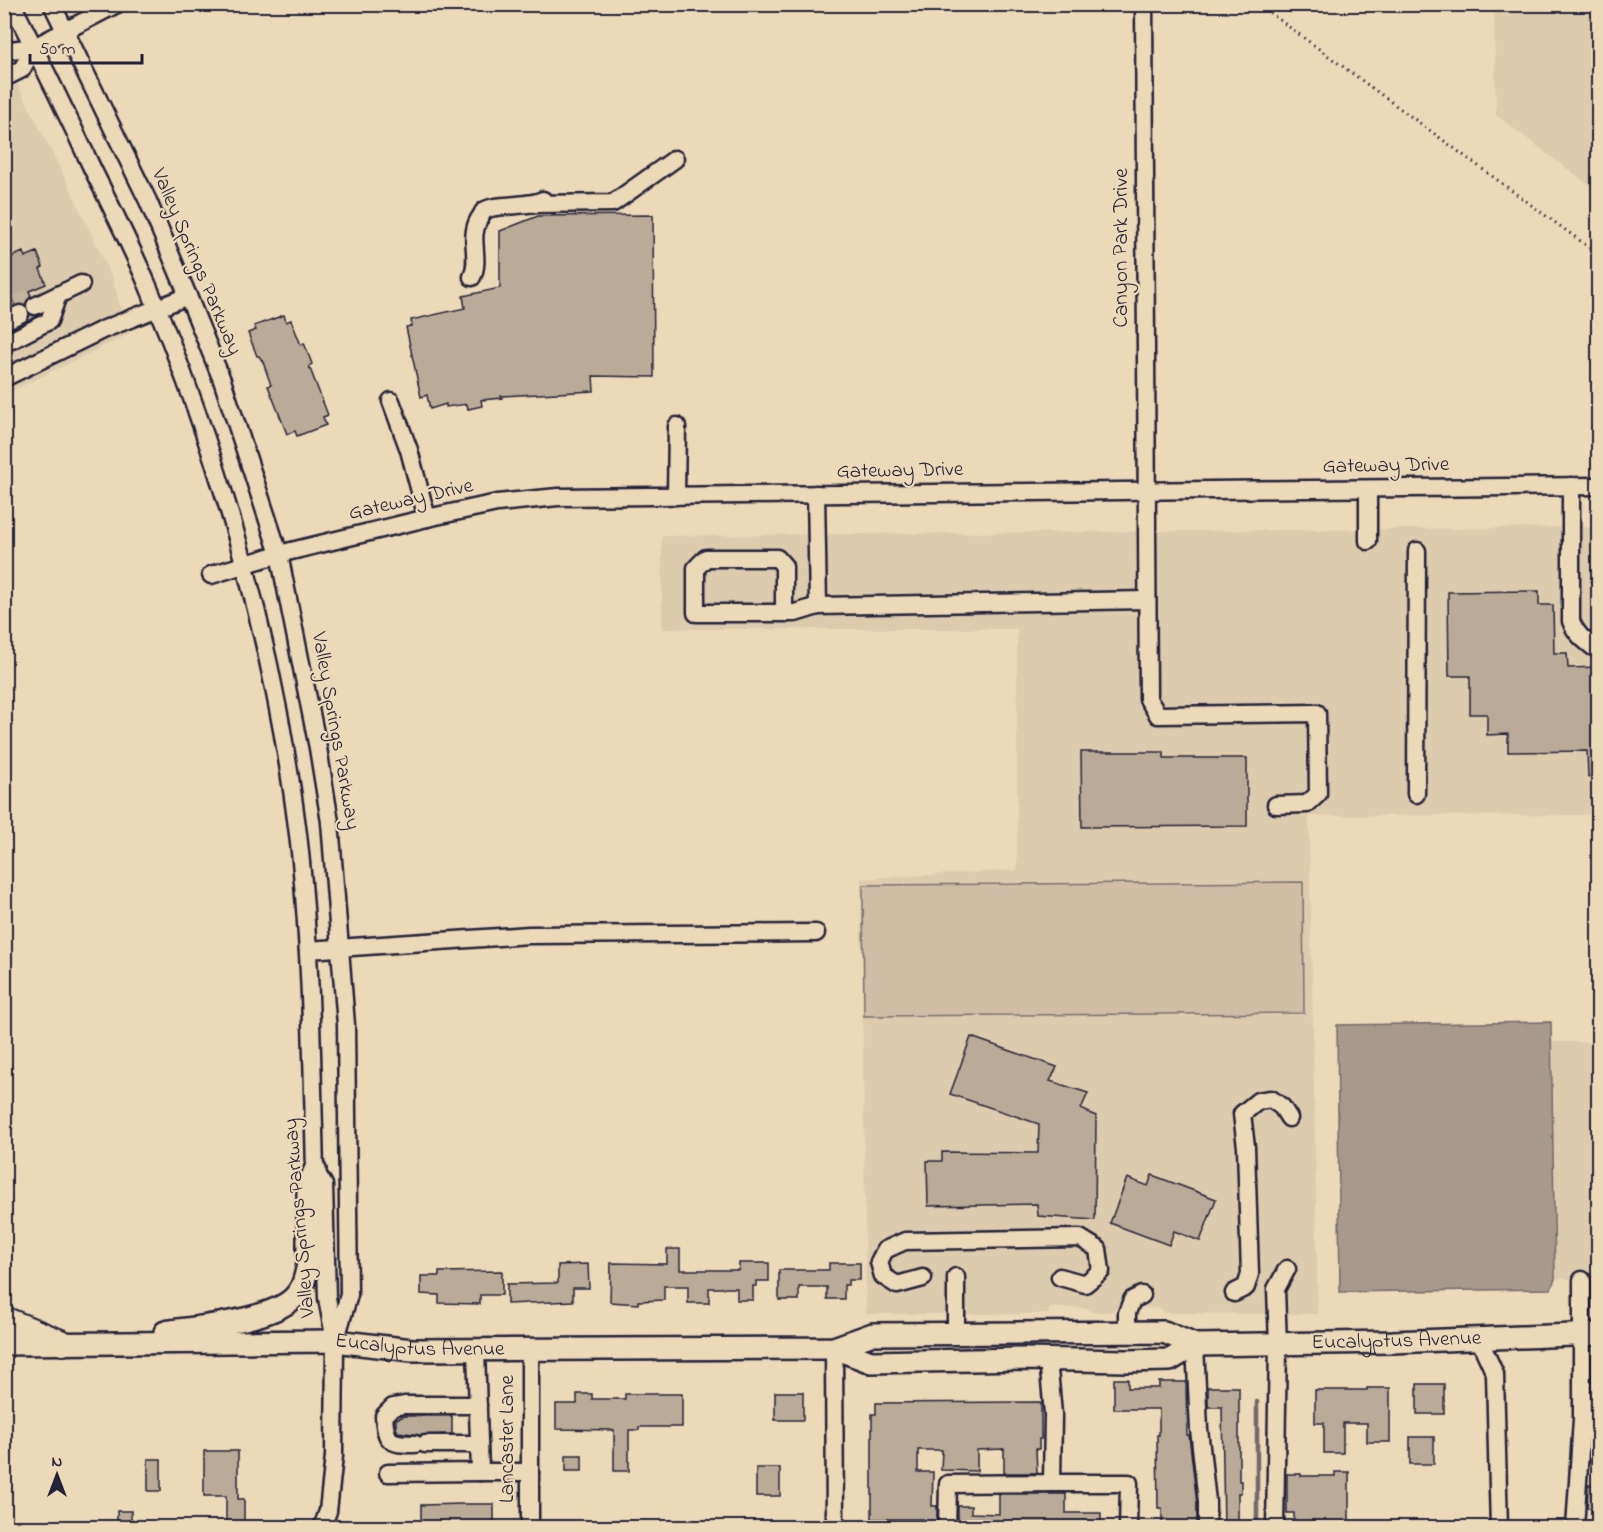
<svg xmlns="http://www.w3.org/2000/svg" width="1603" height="1532" font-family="'Indie Flower',sans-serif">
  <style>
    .built { fill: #ddcbae }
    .green { fill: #cfbea5; stroke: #787070; stroke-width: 1.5 }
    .water { fill: #a79a8d; stroke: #726a6c; stroke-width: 1.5 }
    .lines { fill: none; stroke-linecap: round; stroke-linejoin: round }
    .stream { stroke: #726a6c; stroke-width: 4.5 }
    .building { fill: #baab98; stroke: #22223b; stroke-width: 1.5 }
    .minor-tunnel { stroke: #c4b49e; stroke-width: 16; stroke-dasharray: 16 8; stroke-linecap: butt }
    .minor-casing { stroke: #22223b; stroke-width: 21 }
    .major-casing { stroke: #22223b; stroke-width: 26 }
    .highway-casing { stroke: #22223b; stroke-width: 28 }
    .path { stroke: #22223b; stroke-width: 3; stroke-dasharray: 1.5 4.5; stroke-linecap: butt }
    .minor { stroke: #ecd9b7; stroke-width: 16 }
    .major { stroke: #ecd9b7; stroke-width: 21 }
    .highway { stroke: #ecd9b7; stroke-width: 24 }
    .labels { text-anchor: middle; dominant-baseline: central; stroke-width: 4.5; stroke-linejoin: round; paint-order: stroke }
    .street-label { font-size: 21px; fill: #22223b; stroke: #ecd9b7 }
  </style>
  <rect width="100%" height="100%" fill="#ecd9b7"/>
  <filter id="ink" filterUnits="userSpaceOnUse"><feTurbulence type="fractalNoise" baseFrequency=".0167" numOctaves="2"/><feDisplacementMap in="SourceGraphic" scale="12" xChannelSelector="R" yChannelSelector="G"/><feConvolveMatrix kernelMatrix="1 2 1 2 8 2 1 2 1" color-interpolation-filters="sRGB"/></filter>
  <g filter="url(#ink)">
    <g class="built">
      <path d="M1494,5H1598V192L1496,115Z"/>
      <path d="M4,58L65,178L112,278L129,334L5,394Z"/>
      <path d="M1598,527V815L1309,816L1318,1314L1163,1313L1159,1308L1119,1307L1110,1312H1092L1086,1308H1050L1048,1314H866L861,879L1017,870V629H662V536Z"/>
      <path d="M1551,1042H1598V1279H1555Z"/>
    </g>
    <path class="green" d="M1303,882L1304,1013L864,1016L863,885Z"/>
    <path class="water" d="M1551,1022L1555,1279L1551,1289L1340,1292L1337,1025Z"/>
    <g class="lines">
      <path class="stream" d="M1257,1402V1528"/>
    </g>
    <g class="building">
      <path d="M653,215L654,377L593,376L594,391L501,396L502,398L481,400L482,406L468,409L467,404L446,407V404L430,409L427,395L421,397L406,327L412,326L411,320L465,308L463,296L500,288V231L538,216Z"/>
      <path d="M23,252L25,257L37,252L43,267L40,269L46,284L29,291L31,296L25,305H15L13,298L4,302V260Z"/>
      <path d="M284,315L286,322L291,320L301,345L304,343L312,364L309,366L328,415L323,417L326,425L297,436L295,431L287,434L268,386L271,385L263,362L259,356H257L248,333L256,330L254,326Z"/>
      <path d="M1539,591V605H1553L1554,653H1567L1568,668L1599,667V777H1588L1587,751L1508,752V734L1487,735V714H1470V676H1449L1448,592Z"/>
      <path d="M1081,752H1164V758H1247V826L1082,827Z"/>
      <path d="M971,1037L1057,1067L1050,1081L1088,1093L1081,1109L1096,1116L1095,1220L1038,1216L1037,1204L928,1206L927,1161H942V1152L1038,1153L1039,1124L950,1094Z"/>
      <path d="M1152,1175L1216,1199L1200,1241L1174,1231L1169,1245L1110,1223L1127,1178L1148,1186Z"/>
      <path d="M667,1249H680V1270H739V1263H769V1281H756V1286H753V1300H737V1288H709V1303H688V1286H664V1300L638,1301V1304L610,1302L611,1263L667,1264Z"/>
      <path d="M829,1263H860V1280H848V1285H844V1299H827V1287H799V1300H779V1270H829Z"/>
      <path d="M588,1264L589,1288H573V1301L507,1304V1284L558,1283V1265Z"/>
      <path d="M502,1271V1295H480V1304L439,1303V1295L421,1294V1276H439V1272Z"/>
      <path d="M1114,1379H1128V1388H1159V1382H1186L1187,1435H1189L1197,1503V1527H1162V1508H1158L1157,1435H1159V1409H1114Z"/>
      <rect x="1417" y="1384" width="27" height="30"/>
      <path d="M1208,1387H1239V1481H1241V1493H1238V1527H1224L1222,1407H1208Z"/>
      <path d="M1367,1388H1390V1442H1367V1423H1343V1453H1324V1423H1315V1390H1367Z"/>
      <rect x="775" y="1392" width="28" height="28"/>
      <path d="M577,1394H592V1399H625V1394H682V1427H639V1430H629V1471H614V1430L556,1429V1404H577Z"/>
      <path d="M1041,1402V1439H1039V1449H1036L1037,1473H1004V1449L977,1450V1471L941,1470L942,1450H918V1472H933L932,1506H937V1527H923V1519H872V1414H876V1403Z"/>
      <path d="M405,1416H452V1434L420,1435L398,1432L396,1428V1419Z"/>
      <rect x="1410" y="1437" width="24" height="27"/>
      <path d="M1591,1445H1599V1462H1590Z"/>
      <path d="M204,1451H238V1499H244V1526H226V1496H204Z"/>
      <rect x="566" y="1455" width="16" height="16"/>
      <rect x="148" y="1459" width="13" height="32"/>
      <rect x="756" y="1468" width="24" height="28"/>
      <path d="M1335,1472H1349V1527H1294V1513H1287V1474H1301V1476H1335Z"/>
      <path d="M1588,1485H1599V1508H1587Z"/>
      <path d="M999,1494H1066V1513H1101V1527H958V1506H971V1513L999,1514Z"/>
      <path d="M464,1504H494V1526H421V1505Z"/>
      <rect x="117" y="1511" width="14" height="16"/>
    </g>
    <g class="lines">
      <g class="minor-tunnel">
        <path d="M15,304L31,297"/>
        <path d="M23,322L39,315"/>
      </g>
      <g class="minor-casing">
        <g id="minor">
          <path d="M12,4C40,59 67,114 93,170C112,208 131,246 148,286C221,458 275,648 298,834C311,945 312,1058 315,1170L324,1185L327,1298L335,1341L334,1456L328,1511L322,1528"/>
          <path d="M52,4L148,201L188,296L222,380L279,554L318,748L330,822L346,1025L349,1295L336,1338"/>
          <path d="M1144,4L1148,699L1158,715L1317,713L1318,794L1307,804L1276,805"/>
          <path d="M4,53L11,50L34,47L117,4"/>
          <path d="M4,78L22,69L34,47"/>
          <path d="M534,204L613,203L675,159"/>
          <path d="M472,277C481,258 468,238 479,219C481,217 482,213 484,211C494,203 527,208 543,200"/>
          <path d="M35,306L81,284"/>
          <path d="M4,321L20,314"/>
          <path d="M4,338L12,340L49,321L58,295"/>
          <path d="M4,378L102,330L188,296"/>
          <path d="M391,401L409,450L427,518"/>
          <path d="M1571,486V621C1575,633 1584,640 1593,647H1598"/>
          <path d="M1368,489V541"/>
          <path d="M816,494L818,606"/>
          <path d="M676,496L677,426"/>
          <path d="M211,575L279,554L427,518L497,503L558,497L1598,486"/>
          <path d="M784,613V566L777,558H706L696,568V613H795L818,606L1147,600"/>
          <path d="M1416,794L1417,551"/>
          <path d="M308,950L529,935L816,933"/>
          <path d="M956,1277V1334"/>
          <path d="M923,1278L897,1285L883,1276L879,1262L885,1250L905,1241L1080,1238L1098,1249L1101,1271L1085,1284L1060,1277"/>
          <path d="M1234,1293L1246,1287L1250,1274L1246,1147L1242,1114L1258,1101L1271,1099L1282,1107L1289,1118"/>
          <path d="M1127,1333V1313L1132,1300L1142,1295"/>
          <path d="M1479,1339L1495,1374L1499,1528"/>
          <path d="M1195,1345L1199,1429L1207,1502V1528"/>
          <path d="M834,1348L835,1528"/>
          <path d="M415,1444C389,1444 386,1442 384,1416L393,1407L404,1405H478"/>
          <path d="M425,1444H479"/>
          <path d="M480,1472H530"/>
          <path d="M388,1473L480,1472L476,1350"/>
          <path d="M1052,1483H1129L1128,1528"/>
          <path d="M530,1528V1351"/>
          <path d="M947,1528L948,1484L1052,1483L1053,1414L1048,1359"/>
          <path d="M1275,1528L1278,1345L1276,1289L1287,1269"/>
          <path d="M1575,1528L1582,1419V1280"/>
        </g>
      </g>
      <g class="major-casing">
        <g id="major">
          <path d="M165,1332C196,1327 279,1320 297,1294C304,1286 306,1274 308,1264V1187L315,1170"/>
          <path id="s1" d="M4,1344L335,1341L412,1350L834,1348L873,1334L1164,1332L1195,1345L1392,1342L1598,1334"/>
          <path d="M834,1348L871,1362L1024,1359L1126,1361L1170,1360L1195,1345"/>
        </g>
      </g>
      <g class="highway-casing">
        <path id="highway" d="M4,1319L63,1343"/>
      </g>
      <path class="path" d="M1254,4L1266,10L1598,254"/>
      <use href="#minor" class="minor"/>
      <use href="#major" class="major"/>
      <use href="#highway" class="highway"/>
    </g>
  </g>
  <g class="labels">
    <g class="street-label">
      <text transform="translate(1122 248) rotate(-90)">Canyon Park Drive</text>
      <text transform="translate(196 262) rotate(67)">Valley Springs Parkway</text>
      <text transform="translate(1386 466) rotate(-1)">Gateway Drive</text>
      <text transform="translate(900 471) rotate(-1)">Gateway Drive</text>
      <text transform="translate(411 500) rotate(-13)">Gateway Drive</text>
      <text transform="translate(335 731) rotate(80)">Valley Springs Parkway</text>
      <text transform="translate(300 1218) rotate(-95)">Valley Springs Parkway</text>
      <text stroke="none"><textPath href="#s1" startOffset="1398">Eucalyptus Avenue</textPath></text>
      <text stroke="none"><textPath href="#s1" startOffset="416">Eucalyptus Avenue</textPath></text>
      <text transform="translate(508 1439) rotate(-90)">Lancaster Lane</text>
    </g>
  </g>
  <rect width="1603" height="1532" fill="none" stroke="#ecd9b7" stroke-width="24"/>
  <rect x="12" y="12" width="1579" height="1508" fill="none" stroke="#22223b" stroke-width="2" filter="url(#ink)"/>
  <g transform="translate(57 1475)" stroke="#ecd9b7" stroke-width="4.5" paint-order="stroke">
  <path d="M0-4.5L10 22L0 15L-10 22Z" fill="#22223b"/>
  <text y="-9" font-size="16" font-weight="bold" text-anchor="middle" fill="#22223b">N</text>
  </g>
  <path d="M30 54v9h112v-9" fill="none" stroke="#22223b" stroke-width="3"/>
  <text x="39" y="54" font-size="18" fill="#22223b" stroke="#ecd9b7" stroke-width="4.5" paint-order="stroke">50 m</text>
</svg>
